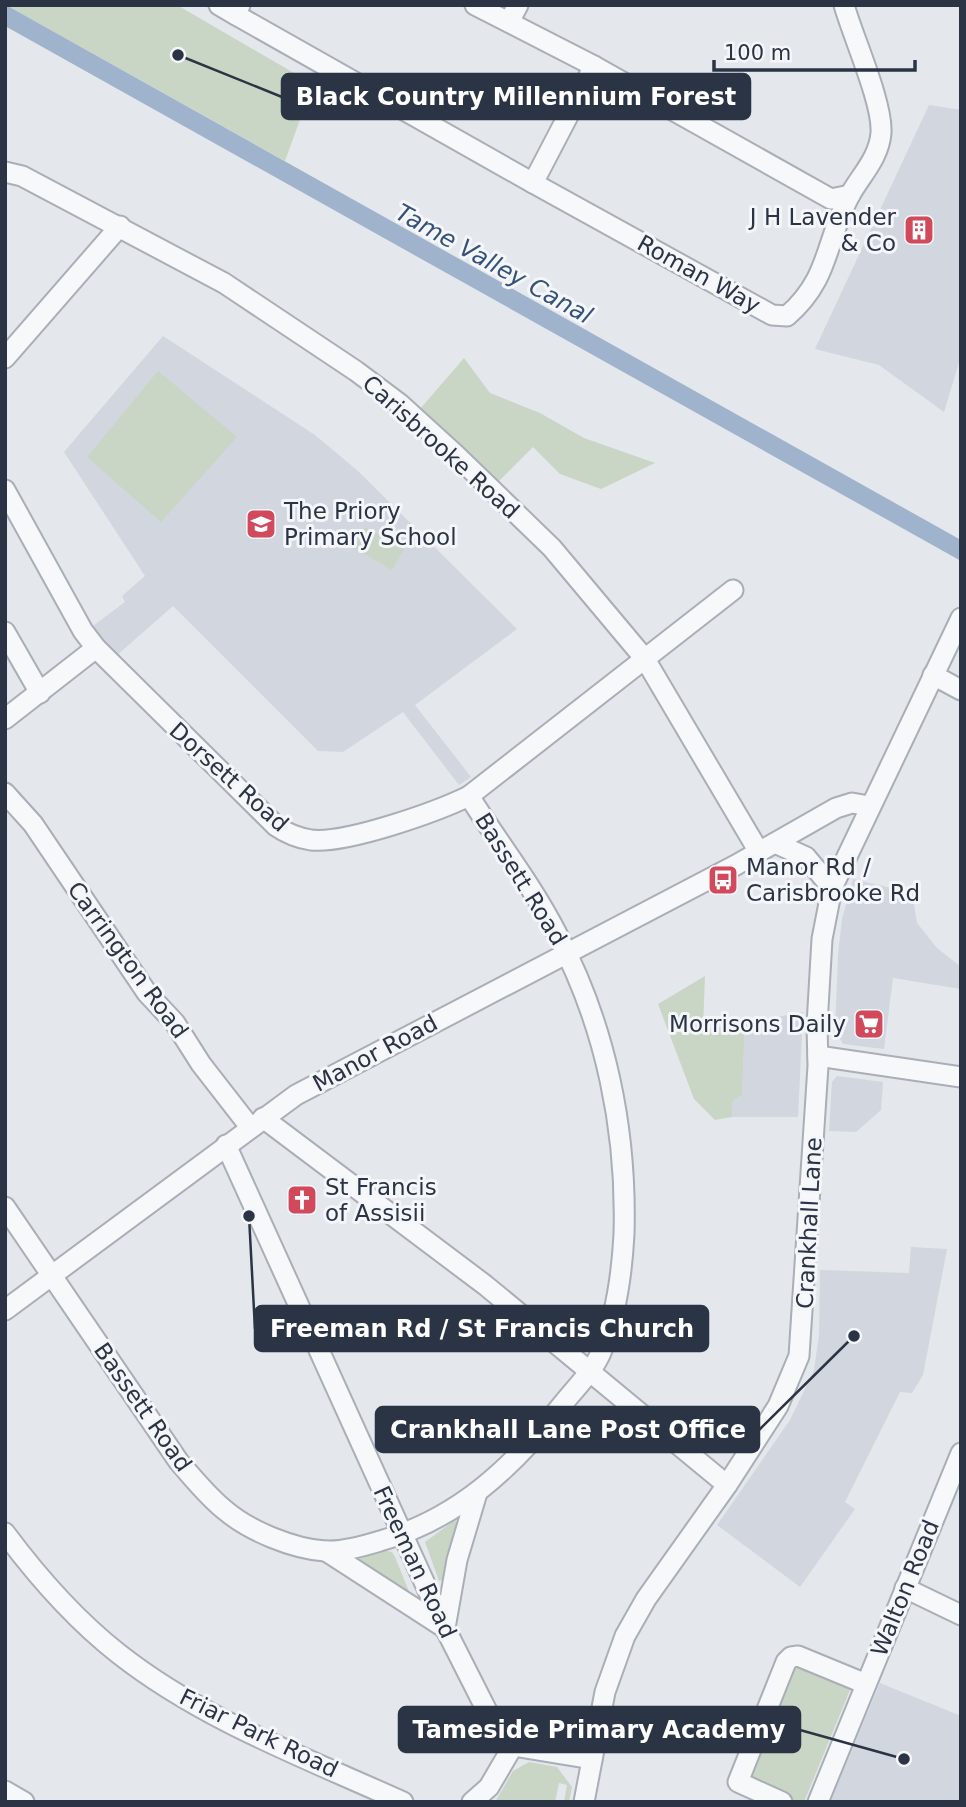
<svg xmlns="http://www.w3.org/2000/svg" width="966" height="1807" font-family="'DejaVu Sans',sans-serif">
  <style>
    .built { fill: #d2d6de }
    .green { fill: #c9d6c5 }
    .water { fill: #9fb4cc }
    .lines { fill: none; stroke-linecap: round; stroke-linejoin: round }
    .minor-casing { stroke: #a9aeb7; stroke-width: 23 }
    .minor { stroke: #f7f8fa; stroke-width: 19 }
    .labels { text-anchor: middle; dominant-baseline: central; stroke-width: 6; stroke-linejoin: round; paint-order: stroke }
    .poi-label { font-size: 23px; fill: #2b3445; stroke: #f4f6f9; text-anchor: start }
    .street-label { font-size: 23px; fill: #2b3445; stroke: #f4f6f9 }
    .water-label { font-size: 24px; font-style: italic; fill: #34527a; stroke: #f4f6f9 }
    .leader { fill: none; stroke: #2b3445; stroke-width: 2.5 }
    .callout-dot { fill: #2b3445; stroke: #f4f6f9; stroke-width: 2.5 }
    .callout { fill: #2b3445; stroke: #2b3445; stroke-width: 2.5 }
    .callout-label { font-size: 24px; text-anchor: middle; font-weight: bold; fill: #fff }
  </style>
  <rect width="100%" height="100%" fill="#e4e7ec"/>
  <g class="built">
    <path d="M929,105L961,110V356L944,412L879,365L815,349Z"/>
    <path d="M163,336L315,435L358,471L517,629L415,705L471,777L459,785L403,712L343,752L318,751L173,606L116,656L93,626L125,602L122,596L145,576L64,452Z"/>
    <path d="M853,879L912,893L917,923L937,948L961,967V989L893,978L884,1049L843,1044L835,1031L838,954L842,919Z"/>
    <path d="M803,1012L798,1117H732V1102L742,1095L745,1023Z"/>
    <path d="M837,1076L883,1082L881,1110L856,1132L829,1131L832,1082Z"/>
    <path d="M911,1247L947,1249L923,1375L912,1393L900,1392L845,1502L855,1509L800,1587L717,1525L790,1420L814,1370L819,1335L820,1270L909,1273Z"/>
    <path d="M880,1683L961,1716V1802H830Z"/>
  </g>
  <g class="green">
    <path d="M6,5H177L313,84L285,161Z"/>
    <path d="M464,358L490,393L540,413L584,438L655,463L601,489L560,474L533,447L497,483L420,409Z"/>
    <path d="M158,371L237,437L161,522L87,457Z"/>
    <path d="M365,527L404,549L392,570L354,548Z"/>
    <path d="M705,976L703,1030L745,1023L742,1095L732,1102V1117L715,1120L694,1099L658,1004Z"/>
    <path d="M455,1520L458,1523L442,1580L439,1581L425,1542Z"/>
    <path d="M383,1550L392,1552L395,1557L410,1594L359,1559Z"/>
    <path d="M789,1662L852,1685L804,1802H790L743,1775Z"/>
    <path d="M529,1762L557,1767L572,1787L569,1802H564L567,1785L559,1783L555,1802H495L513,1771Z"/>
  </g>
  <path class="water" d="M6,5L961,540V561L5,26Z"/>
  <g class="lines">
    <g class="minor-casing">
      <g id="minor">
        <path d="M219,5L236,15L240,5"/>
        <path d="M475,5L594,66L831,199L850,195"/>
        <path d="M236,15L533,183L594,66"/>
        <path d="M509,22L518,5"/>
        <path d="M5,172L22,176L224,283L356,371L400,404L456,455L552,548L645,659L759,852"/>
        <path d="M533,183L772,315L787,316C831,278 825,240 850,195C861,175 879,158 881,133C883,103 853,37 844,5"/>
        <path d="M5,358L120,226"/>
        <path d="M5,490L83,631L96,648L276,826C286,833 298,838 311,840C346,844 436,812 469,796L733,590"/>
        <path d="M5,632L40,693"/>
        <path d="M933,675L961,690"/>
        <path d="M5,719L96,648"/>
        <path d="M5,793L33,824L147,993L175,1023L201,1064L250,1127"/>
        <path d="M775,843L806,857L832,888"/>
        <path d="M818,1056L961,1077"/>
        <path d="M263,1118L485,1285L727,1485"/>
        <path d="M226,1145L445,1628L488,1713L513,1746L592,1759"/>
        <path d="M5,1207L179,1462C194,1479 208,1497 226,1511C250,1531 293,1549 325,1551C343,1552 363,1546 380,1541C458,1519 513,1467 562,1405C575,1388 594,1371 602,1350C616,1315 622,1272 624,1234C627,1131 606,1026 557,934C532,885 498,842 469,796"/>
        <path d="M5,1310L296,1095L736,865L836,808L852,803L869,806"/>
        <path d="M5,1533C37,1576 77,1621 119,1654C203,1720 306,1758 403,1802"/>
        <path d="M326,1551L445,1628L457,1560L477,1493"/>
        <path d="M905,1588L961,1615"/>
        <path d="M5,1791L24,1802"/>
        <path d="M472,1802L489,1787L513,1746"/>
        <path d="M584,1802L605,1692L625,1636L646,1599L727,1485L778,1406L799,1356L818,1066L817,1025L822,939L832,888L961,618"/>
        <path d="M782,1802L738,1782L786,1662L791,1657L798,1656L866,1684"/>
        <path d="M818,1802L961,1453"/>
      </g>
    </g>
    <use href="#minor" class="minor"/>
  </g>
  <defs>
    <g id="building-square" transform="scale(1.575)"><rect x="-9" y="-9" width="18" height="18" rx="4" fill="#d1495b" stroke="#f4f6f9"/><path d="M-4-6H4V6H1V3H-1V6H-4ZM-2.5-4.3h1.7v1.8h-1.7ZM.8-4.3h1.7v1.8H.8ZM-2.5-1h1.7V.8h-1.7ZM.8-1h1.7V.8H.8Z" fill="#fff"/></g>
    <g id="school-square" transform="scale(1.575)"><rect x="-9" y="-9" width="18" height="18" rx="4" fill="#d1495b" stroke="#f4f6f9"/><path d="M0-5L7-2L0 1L-7-2ZM-4 1L0 2.5L4 1V4Q0 6-4 4Z" fill="#fff"/></g>
    <g id="bus-square" transform="scale(1.575)"><rect x="-9" y="-9" width="18" height="18" rx="4" fill="#d1495b" stroke="#f4f6f9"/><path d="M-5-6H5V4H4V6H2V4H-2V6H-4V4H-5ZM-3.5-4V0h7V-4ZM-3.5 1.2v1.5H-2V1.2ZM2 1.2v1.5H3.5V1.2Z" fill="#fff"/></g>
    <g id="supermarket-square" transform="scale(1.575)"><rect x="-9" y="-9" width="18" height="18" rx="4" fill="#d1495b" stroke="#f4f6f9"/><path d="M-6-5.5h2.5l.6 2H6L4.5 2H-2.5L-4.4-4H-6ZM-1.5 3.2a1.3 1.3 0 1 0 .1 0ZM3 3.2a1.3 1.3 0 1 0 .1 0Z" fill="#fff"/></g>
    <g id="church-square" transform="scale(1.575)"><rect x="-9" y="-9" width="18" height="18" rx="4" fill="#d1495b" stroke="#f4f6f9"/><path d="M-1.2-6h2.4v3.5h3.3v2.4h-3.3V6h-2.4V-.1h-3.3v-2.4h3.3Z" fill="#fff"/></g>
  </defs>
  <g fill-rule="evenodd">
    <use href="#building-square" x="919" y="230"/>
    <use href="#school-square" x="261" y="524"/>
    <use href="#bus-square" x="723" y="880"/>
    <use href="#supermarket-square" x="869" y="1024"/>
    <use href="#church-square" x="302" y="1200"/>
  </g>
  <g class="labels">
    <g class="poi-label">
      <text x="896" y="217" text-anchor="end">J H Lavender<tspan x="896" dy="26">&amp; Co</tspan></text>
      <text x="284" y="511">The Priory<tspan x="284" dy="26">Primary School</tspan></text>
      <text x="746" y="867">Manor Rd /<tspan x="746" dy="26">Carisbrooke Rd</tspan></text>
      <text x="846" y="1024" text-anchor="end">Morrisons Daily</text>
      <text x="325" y="1187">St Francis<tspan x="325" dy="26">of Assisii</tspan></text>
    </g>
    <g class="street-label">
      <text transform="translate(699 274) rotate(29)">Roman Way</text>
      <text transform="translate(441 447) rotate(42)">Carisbrooke Road</text>
      <text transform="translate(229 777) rotate(42)">Dorsett Road</text>
      <text transform="translate(521 879) rotate(58)">Bassett Road</text>
      <text transform="translate(128 960) rotate(54)">Carrington Road</text>
      <text transform="translate(375 1053) rotate(-28)">Manor Road</text>
      <text transform="translate(809 1223) rotate(-87)">Crankhall Lane</text>
      <text transform="translate(143 1407) rotate(55)">Bassett Road</text>
      <text transform="translate(415 1562) rotate(65)">Freeman Road</text>
      <text transform="translate(905 1588) rotate(-68)">Walton Road</text>
      <text transform="translate(259 1733) rotate(26)">Friar Park Road</text>
    </g>
    <g class="water-label">
      <text transform="translate(494 264) rotate(29)">Tame Valley Canal</text>
    </g>
  </g>
  <path class="leader" d="M178 55L282 97M249 1216L255 1329M854 1336L759 1430M904 1759L800 1730"/>
  <g class="callout-dot">
    <circle cx="178" cy="55" r="7"/>
    <circle cx="249" cy="1216" r="7"/>
    <circle cx="854" cy="1336" r="7"/>
    <circle cx="904" cy="1759" r="7"/>
  </g>
  <g class="callout">
    <rect x="282" y="74" width="468" height="45" rx="7"/>
    <rect x="255" y="1306" width="453" height="45" rx="7"/>
    <rect x="376" y="1407" width="383" height="45" rx="7"/>
    <rect x="399" y="1707" width="401" height="45" rx="7"/>
  </g>
  <g class="callout-label">
    <text x="516" y="105">Black Country Millennium Forest</text>
    <text x="482" y="1337">Freeman Rd / St Francis Church</text>
    <text x="568" y="1438">Crankhall Lane Post Office</text>
    <text x="599" y="1738">Tameside Primary Academy</text>
  </g>
  <rect width="966" height="1807" fill="none" stroke="#2b3445" stroke-width="14"/>
  <path d="M714 60v10h201v-10" fill="none" stroke="#2b3445" stroke-width="3.5"/>
  <text x="724" y="60" font-size="21" fill="#2b3445" stroke="#f4f6f9" stroke-width="5" paint-order="stroke">100 m</text>
</svg>
